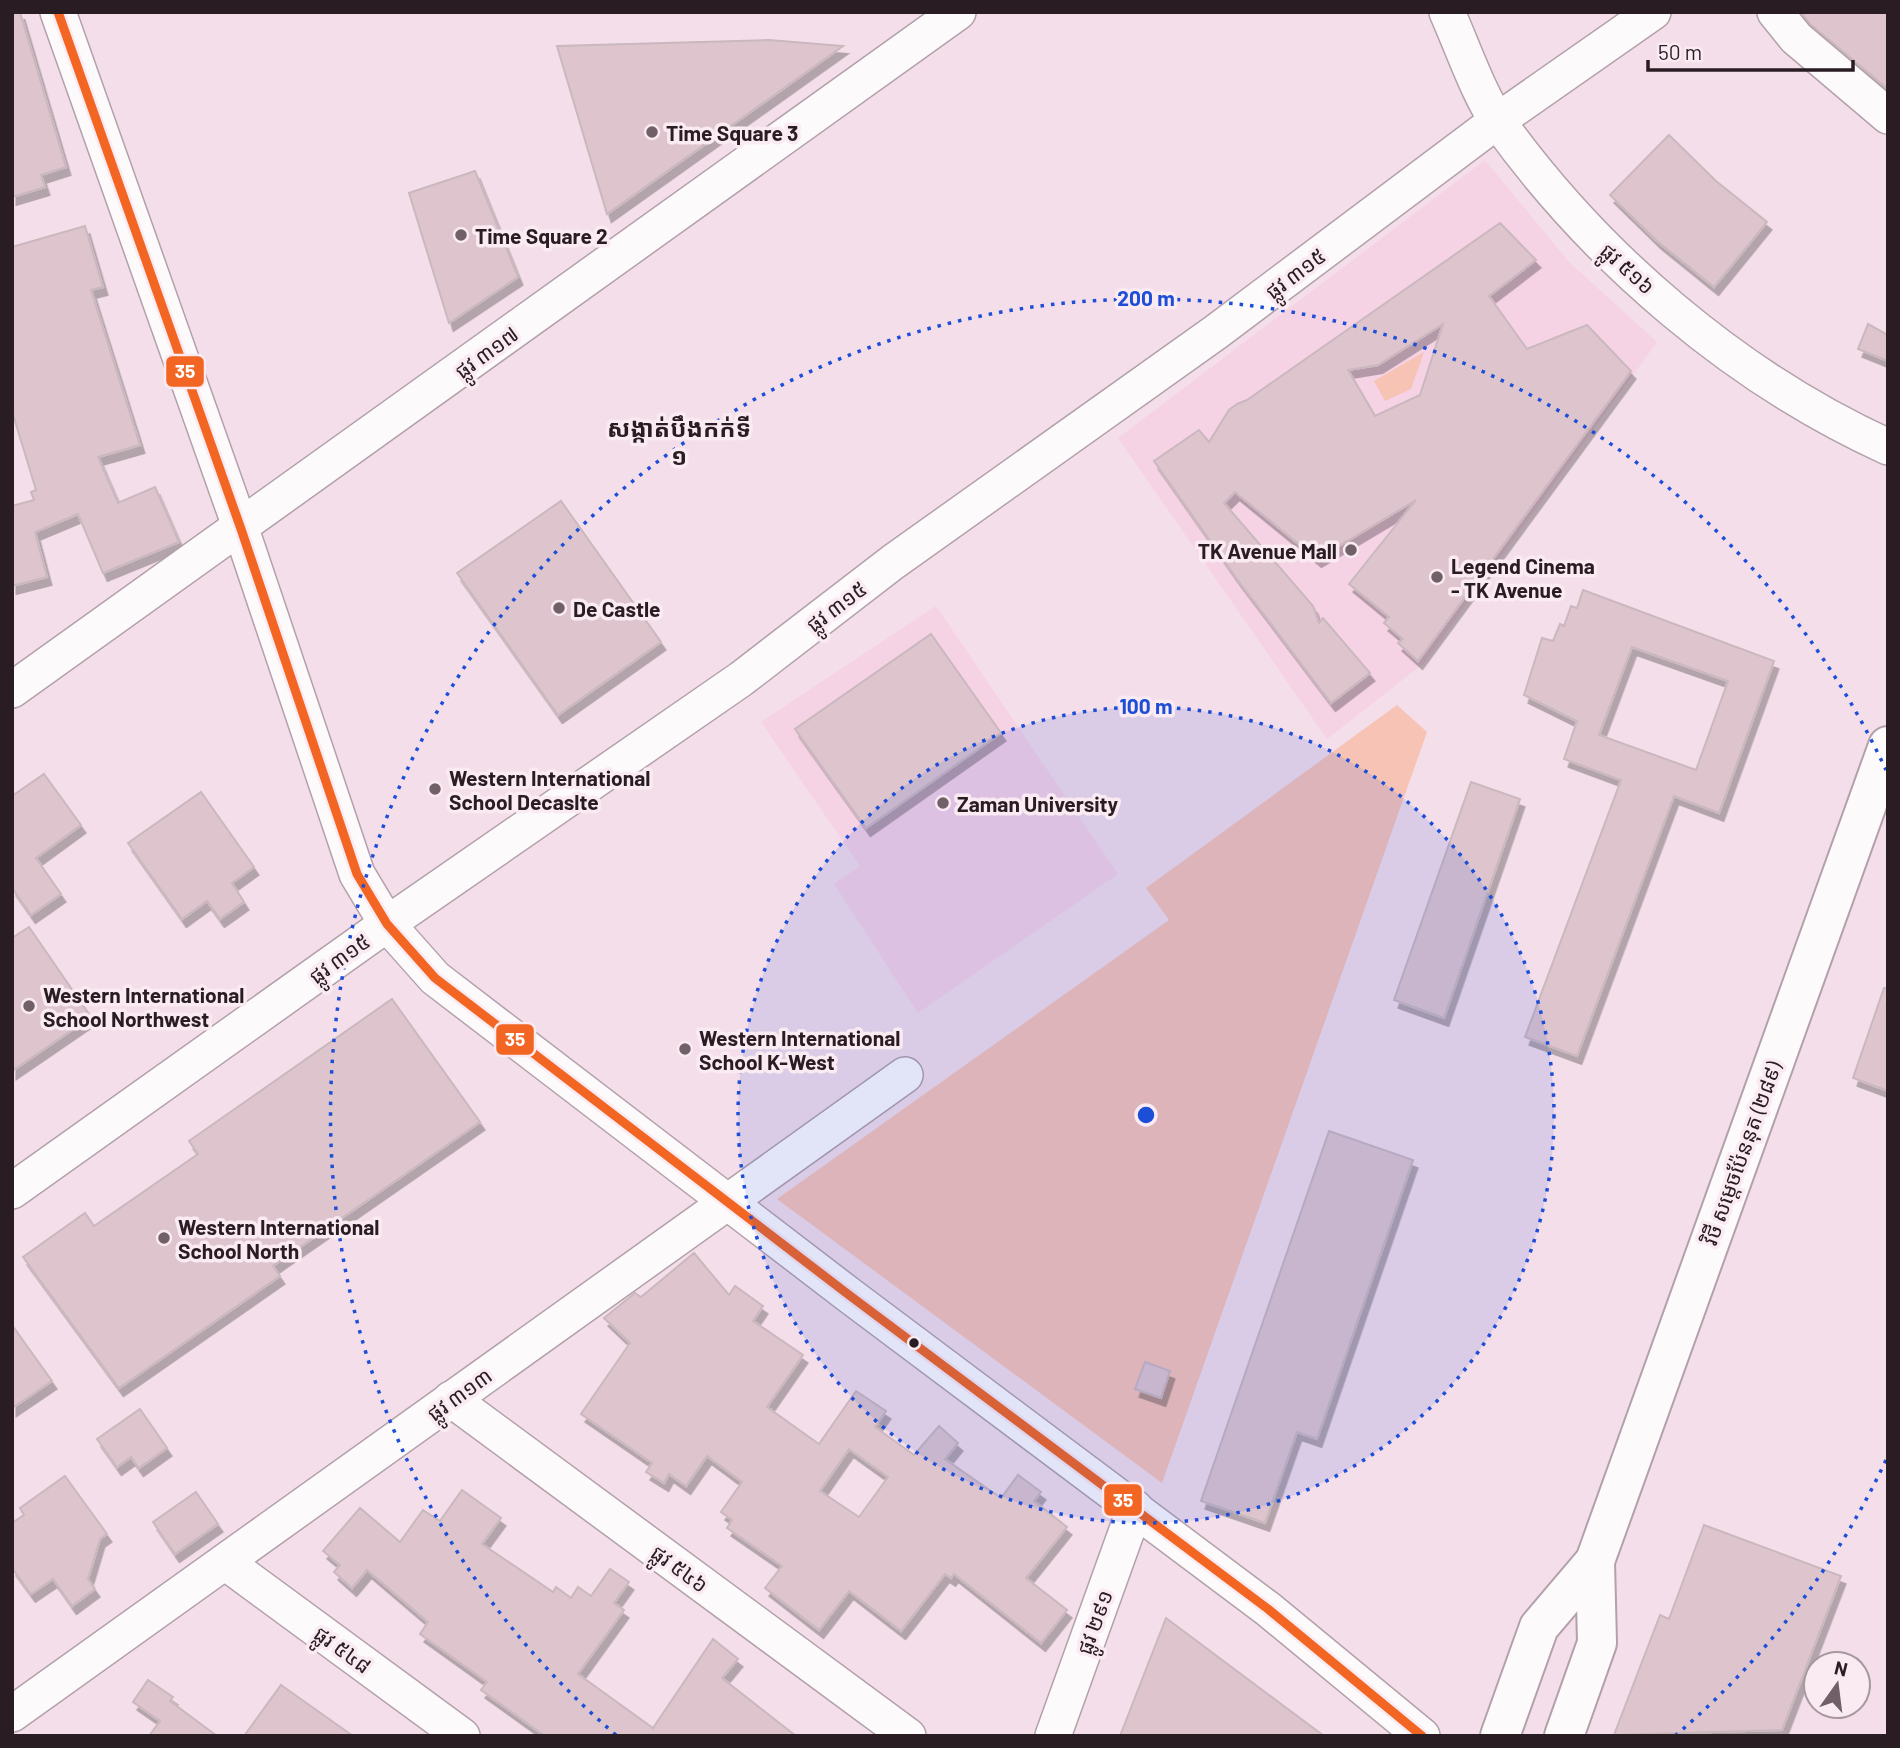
<svg xmlns="http://www.w3.org/2000/svg" width="1900" height="1748" font-family="Barlow,'Noto Sans Khmer',sans-serif">
  <style>
    .built { fill: #f6d2e5 }
    .green { fill: #f6c3b5 }
    .building { fill: #dec5cd; stroke: #cab8be; stroke-width: 2; fill-rule: evenodd; filter: url(#shadow) }
    .lines { fill: none; stroke-linecap: round; stroke-linejoin: round }
    .minor-casing { stroke: #b2a1aa; stroke-width: 38 }
    .major-casing { stroke: #b2a1aa; stroke-width: 42 }
    .minor { stroke: #fdfafc; stroke-width: 35 }
    .major { stroke: #fdfafc; stroke-width: 38 }
    .bus-1-casing { stroke: #faeaf2; stroke-width: 14 }
    .bus-1 { stroke: #f26522; stroke-width: 9 }
    .ring { fill: none; stroke: #1d4ed8; stroke-width: 3.5; stroke-dasharray: 3.5 7 }
    .poi-dot { fill: #716068; stroke: #faeaf2; stroke-width: 2.5 }
    .bus-dot { fill: #2a1c23; stroke: #faeaf2; stroke-width: 2.5 }
    .labels { text-anchor: middle; dominant-baseline: central; stroke-width: 7; stroke-linejoin: round; paint-order: stroke }
    .poi-label { font-size: 21px; font-weight: bold; fill: #2a1c23; stroke: #faeaf2; text-anchor: start }
    .street-label { font-size: 21px; fill: #2a1c23; stroke: #faeaf2 }
    .quarter-label { font-size: 24px; font-weight: bold; fill: #2a1c23; stroke: #faeaf2 }
    .centre { fill: #1d4ed8; stroke: #faeaf2; stroke-width: 3.5 }
    .ring-label { font-size: 21px; text-anchor: middle; font-weight: bold; fill: #1d4ed8; stroke: #faeaf2; stroke-width: 7; stroke-linejoin: round; paint-order: stroke }
    .line-badge { stroke: #faeaf2; stroke-width: 2.5 }
    .badge-label { font-size: 19px; text-anchor: middle; font-weight: bold; fill: #fff }
  </style>
  <defs>
    <filter id="shadow"><feDropShadow dx="4.5" dy="8" stdDeviation="0" flood-color="#0004"/></filter>
  </defs>
  <rect width="100%" height="100%" fill="#f4dee9"/>
  <g class="built">
    <path d="M1485,160L1569,262L1657,342L1424,663L1327,739L1118,438Z"/>
    <path d="M936,606L1118,874L918,1013L834,884L860,866L761,722Z"/>
  </g>
  <g class="green">
    <path d="M1424,352L1411,389L1385,401L1374,381Z"/>
    <path d="M1397,705L1427,732L1162,1483L777,1199L1169,920L1146,888Z"/>
  </g>
  <g class="building">
    <path d="M12,12H20L66,167L41,175L45,187L12,197Z"/>
    <path d="M1801,12H1888V89L1810,24Z"/>
    <path d="M769,40L843,46L607,214L557,46Z"/>
    <path d="M1669,135L1716,181L1767,222L1714,287L1657,241L1610,195Z"/>
    <path d="M475,171L518,277L449,323L409,193Z"/>
    <path d="M1500,223L1536,260L1489,296L1527,349L1587,325L1631,371L1418,661L1398,643L1403,639L1384,623L1389,617L1349,584L1416,500L1317,559L1235,492L1224,503L1313,606L1319,623L1323,618L1370,673L1331,703L1237,579L1154,461L1199,430L1209,442L1229,410L1237,404L1247,400ZM1443,324L1420,395L1375,416L1348,370L1378,365Z"/>
    <path d="M85,226L103,287L91,290L140,445L98,457L118,503L155,487L179,542L103,573L78,514L35,532L47,577L12,586V506L34,500L31,492L36,490L12,411V247Z"/>
    <path d="M1868,324L1888,335V361L1858,349Z"/>
    <path d="M561,501L661,642L558,715L457,573Z"/>
    <path d="M1583,590L1774,661L1719,813L1674,796L1577,1056L1525,1037L1621,780L1564,759L1577,721L1524,695L1542,638L1553,641L1560,624L1564,626L1571,606L1577,608ZM1632,647L1728,681L1696,770L1599,735Z"/>
    <path d="M931,634L1001,733L866,828L795,729Z"/>
    <path d="M44,774L81,825L36,858L61,894L31,915L12,888V796Z"/>
    <path d="M1471,782L1520,799L1444,1018L1394,1000Z"/>
    <path d="M201,792L254,867L232,883L244,902L220,919L207,901L182,919L128,843Z"/>
    <path d="M29,927L91,1017L12,1071V938Z"/>
    <path d="M1884,988H1888V1091L1853,1078Z"/>
    <path d="M392,999L480,1122L273,1266L280,1276L119,1388L23,1257L85,1213L94,1226L198,1154L189,1141Z"/>
    <path d="M1329,1131L1413,1160L1317,1439L1297,1432L1265,1523L1201,1501Z"/>
    <path d="M694,1253L729,1295L735,1286L763,1306L753,1321L803,1355L767,1407L819,1444L856,1391L886,1411L875,1427L914,1455L939,1426L958,1443L945,1459L1001,1498L1018,1475L1041,1492L1034,1501L1067,1527L1026,1578L1067,1610L1041,1643L954,1574L951,1578L945,1574L901,1631L849,1591L819,1630L765,1588L782,1566L727,1528L732,1520L721,1512L742,1482L707,1456L686,1486L669,1474L664,1483L646,1472L652,1463L581,1414L630,1343L604,1318L635,1293L641,1297ZM849,1449L888,1477L859,1517L820,1491Z"/>
    <path d="M12,1325L52,1381L12,1408Z"/>
    <path d="M1145,1362L1170,1371L1161,1398L1135,1389Z"/>
    <path d="M140,1409L167,1448L139,1468L131,1457L117,1467L97,1439Z"/>
    <path d="M65,1476L107,1534L100,1539L88,1579L95,1589L72,1606L53,1579L31,1594L12,1568V1523L24,1515L20,1508Z"/>
    <path d="M462,1490L501,1518L482,1544L553,1592L556,1587L571,1598L578,1587L591,1596L610,1569L629,1582L614,1603L624,1610L578,1674L653,1728L713,1639L738,1659L722,1678L796,1736H545L481,1690L487,1682L420,1634L428,1622L367,1570L352,1588L334,1572L340,1565L323,1551L360,1508L400,1542L423,1510L440,1521Z"/>
    <path d="M196,1492L218,1524L175,1554L153,1522Z"/>
    <path d="M1704,1525L1841,1576L1782,1730L1614,1735L1660,1615L1669,1619Z"/>
    <path d="M1166,1618L1324,1736H1120Z"/>
    <path d="M148,1680L173,1697L170,1701L217,1736H149L160,1721L133,1702Z"/>
    <path d="M281,1685L353,1736H244Z"/>
  </g>
  <g class="lines">
    <g class="minor-casing">
      <g id="minor">
        <path d="M58,12L241,529L357,874L387,924L435,978L849,1295L1268,1609L1422,1736"/>
        <path d="M1447,12C1461,43 1480,98 1499,123C1596,258 1736,378 1888,447"/>
        <path d="M1775,12L1796,38L1888,116"/>
        <path d="M12,690L958,12"/>
        <path d="M12,1191L387,924L741,679L893,562L1216,332L1497,121L1653,12"/>
        <path d="M451,1399L908,1736"/>
        <path d="M225,1562L462,1736"/>
        <path d="M12,1714L905,1075"/>
        <path d="M1053,1736L1135,1508"/>
      </g>
    </g>
    <g class="major-casing">
      <g id="major">
        <path d="M1500,1736L1539,1627L1595,1561L1888,746"/>
        <path d="M1564,1736L1597,1643L1595,1561"/>
      </g>
    </g>
    <use href="#minor" class="minor"/>
    <use href="#major" class="major"/>
    <g class="bus-1-casing">
      <path id="bus-1" d="M58,12L241,529L357,874L387,924L435,978L849,1295L1268,1609L1422,1736"/>
    </g>
    <use href="#bus-1" class="bus-1"/>
  </g>
  <circle cx="1146" cy="1115" r="408" fill="#1d4ed8" fill-opacity=".12"/>
  <g class="ring">
    <circle cx="1146" cy="1115" r="408"/>
    <path d="M1886 1460A816 816 0 0 1 1676 1735M616 1735A816 816 0 1 1 1886 770"/>
  </g>
  <g class="poi-dot">
    <circle cx="652" cy="132" r="7"/>
    <circle cx="461" cy="235" r="7"/>
    <circle cx="1351" cy="550" r="7"/>
    <circle cx="1437" cy="577" r="7"/>
    <circle cx="559" cy="608" r="7"/>
    <circle cx="435" cy="789" r="7"/>
    <circle cx="943" cy="803" r="7"/>
    <circle cx="29" cy="1006" r="7"/>
    <circle cx="685" cy="1049" r="7"/>
    <circle cx="164" cy="1238" r="7"/>
  </g>
  <circle class="bus-dot" cx="914" cy="1343" r="6"/>
  <g class="labels">
    <g class="poi-label">
      <text x="666" y="132">Time Square 3</text>
      <text x="475" y="235">Time Square 2</text>
      <text x="1337" y="550" text-anchor="end">TK Avenue Mall</text>
      <text x="1451" y="565">Legend Cinema<tspan x="1451" dy="24">- TK Avenue</tspan></text>
      <text x="573" y="608">De Castle</text>
      <text x="449" y="777">Western International<tspan x="449" dy="24">School Decaslte</tspan></text>
      <text x="957" y="803">Zaman University</text>
      <text x="43" y="994">Western International<tspan x="43" dy="24">School Northwest</tspan></text>
      <text x="699" y="1037">Western International<tspan x="699" dy="24">School K-West</tspan></text>
      <text x="178" y="1226">Western International<tspan x="178" dy="24">School North</tspan></text>
    </g>
    <g class="street-label">
      <text transform="translate(1628 268) rotate(42)">ផ្លូវ ៥១៦</text>
      <text transform="translate(1295 273) rotate(-37)">ផ្លូវ ៣១៥</text>
      <text transform="translate(486 352) rotate(-36)">ផ្លូវ ៣១៧</text>
      <text transform="translate(836 606) rotate(-37)">ផ្លូវ ៣១៥</text>
      <text transform="translate(339 958) rotate(-36)">ផ្លូវ ៣១៥</text>
      <text transform="translate(1741 1153) rotate(-70)">វិថី សម្តេចប៉ែននុត (២៨៩)</text>
      <text transform="translate(459 1394) rotate(-36)">ផ្លូវ ៣១៣</text>
      <text transform="translate(680 1568) rotate(36)">ផ្លូវ ៥៤៦</text>
      <text transform="translate(1094 1622) rotate(-70)">ផ្លូវ ២៩១</text>
      <text transform="translate(343 1649) rotate(36)">ផ្លូវ ៥៤៨</text>
    </g>
    <g class="quarter-label">
      <text x="679" y="427">សង្កាត់បឹងកក់ទី<tspan x="679" dy="28">១</tspan></text>
    </g>
  </g>
  <circle cx="1146" cy="1115" r="10" class="centre"/>
  <g class="ring-label">
    <text x="1146" y="306">200 m</text>
    <text x="1146" y="714">100 m</text>
  </g>
  <g class="line-badge">
    <rect x="165" y="355" width="40" height="33" rx="7" fill="#f26522"/>
    <rect x="495" y="1023" width="40" height="33" rx="7" fill="#f26522"/>
    <rect x="1103" y="1483" width="40" height="34" rx="7" fill="#f26522"/>
  </g>
  <g class="badge-label">
    <text x="185" y="378">35</text>
    <text x="515" y="1046">35</text>
    <text x="1123" y="1507">35</text>
  </g>
  <rect width="1900" height="1748" fill="none" stroke="#2a1c23" stroke-width="28"/>
  <g transform="translate(1837 1685) rotate(14)"><circle r="33" fill="#faeaf2" stroke="#a7989f" stroke-width="2"/>
  <path d="M0-5L12 26L0 18L-12 26Z" fill="#716068"/>
  <text y="-10" font-size="19" font-weight="bold" text-anchor="middle" fill="#2a1c23">N</text>
  </g>
  <path d="M1648 60v10h205v-10" fill="none" stroke="#2a1c23" stroke-width="3.5"/>
  <text x="1658" y="60" font-size="21" fill="#2a1c23" stroke="#faeaf2" stroke-width="5" paint-order="stroke">50 m</text>
</svg>
